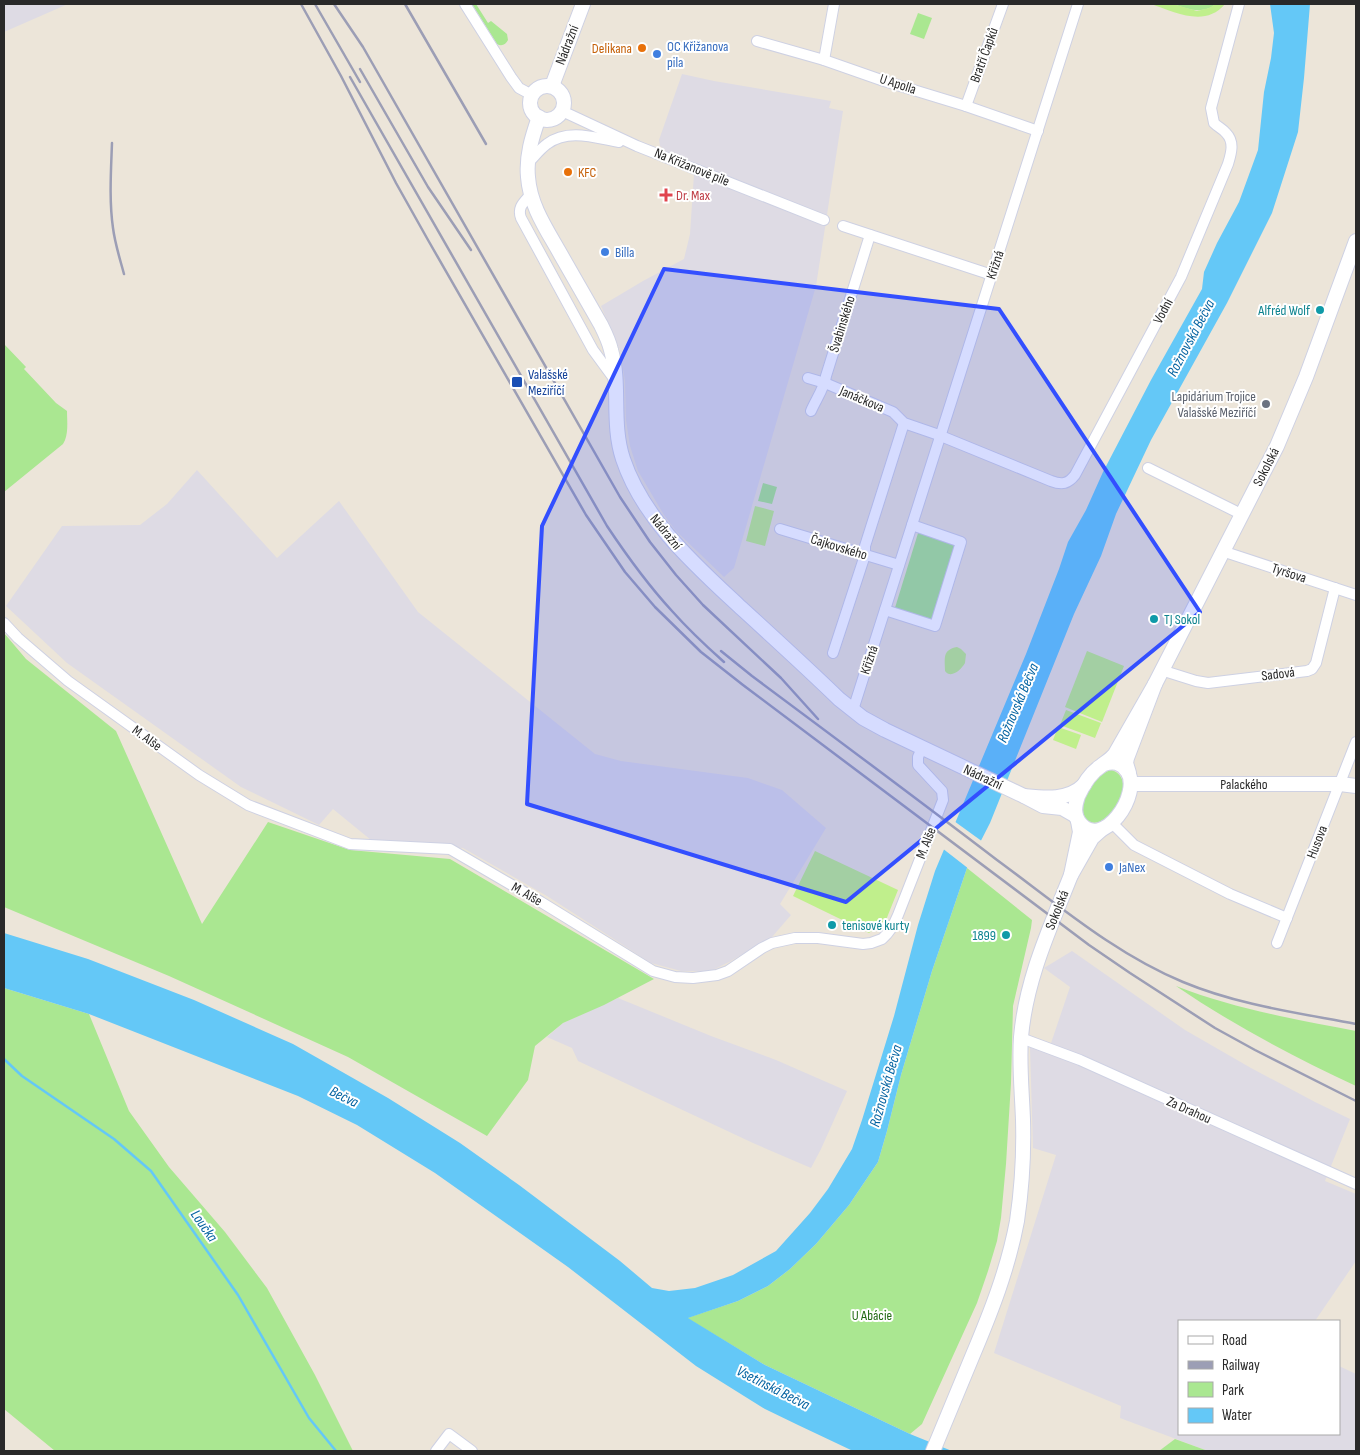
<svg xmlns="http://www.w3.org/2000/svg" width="1360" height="1455" font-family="'Sofia Sans Condensed',sans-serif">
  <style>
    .industrial { fill: #dedbe4 }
    .green { fill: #aae791 }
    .pitch { fill: #c0ef8c }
    .water { fill: #64c8f7 }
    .pier { fill: #ece5d9 }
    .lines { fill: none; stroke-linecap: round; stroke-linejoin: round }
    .stream { stroke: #64c8f7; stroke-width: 2.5 }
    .street-casing { stroke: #ced1e3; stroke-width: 12 }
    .secondary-casing { stroke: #ced1e3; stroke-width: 16 }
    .street { stroke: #fff; stroke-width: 10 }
    .secondary { stroke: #fff; stroke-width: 14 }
    .rail { stroke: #9c9eb5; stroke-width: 2.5 }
    .marked { fill: #334fff; fill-opacity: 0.2; stroke: #334fff; stroke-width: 4; stroke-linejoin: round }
    .food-dot { fill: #e8710a; stroke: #fff; stroke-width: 2 }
    .shop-dot { fill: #3f7fe0; stroke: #fff; stroke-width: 2 }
    .health-dot { fill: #e0444e; stroke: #fff; stroke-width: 2 }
    .culture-dot { fill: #0f9aa8; stroke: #fff; stroke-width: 2 }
    .transit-dot { fill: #1a4fb4; stroke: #fff; stroke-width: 2 }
    .worship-dot { fill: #6b7280; stroke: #fff; stroke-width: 2 }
    .labels { text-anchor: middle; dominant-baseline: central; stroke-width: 4; stroke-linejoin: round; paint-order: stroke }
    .street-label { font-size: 14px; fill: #292929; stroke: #fff }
    .shop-label { font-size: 14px; fill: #366cbe; stroke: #fff; text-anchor: start }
    .food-label { font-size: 14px; fill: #c56008; stroke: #fff; text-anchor: end }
    .health-label { font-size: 14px; fill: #be3a42; stroke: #fff; text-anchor: start }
    .culture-label { font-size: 14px; fill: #0d838f; stroke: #fff; text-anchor: end }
    .transit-label { font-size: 14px; fill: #164399; stroke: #fff; text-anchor: start }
    .worship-label { font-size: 14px; fill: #5b616d; stroke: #fff; text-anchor: end }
    .park-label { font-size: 14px; fill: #226a14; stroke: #fff }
    .water-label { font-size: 15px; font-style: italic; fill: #0463a1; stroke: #fff }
  </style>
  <rect width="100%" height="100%" fill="#ece5d9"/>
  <g class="industrial">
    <path d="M4,4H68L4,32Z"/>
    <path d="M682,74L714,81L831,101L829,108L843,111L816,286L734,568L724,577L675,530L664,515L638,471L630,446L626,420L625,381L620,350L601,306L643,281L684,259L690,234L694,174L696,163L666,151L660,146L659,140Z"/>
    <path d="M197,470L277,558L339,501L418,612L595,754L621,761L748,778L782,790L826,828L780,904L791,915L772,937L729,962L711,971H681L651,963L547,896L463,848L371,840L333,809L319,825L241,787L67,663L6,606L62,526L140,525L167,504Z"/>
    <path d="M1072,951L1185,1030L1251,1068L1315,1102L1350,1119L1325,1181L1356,1194V1261L1315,1321H1179V1434H1339V1366L1356,1374V1451H1208L1120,1418L1121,1406L994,1353L1056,1155L1033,1148L1030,1048L1033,1046L1048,1052L1070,987L1044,968Z"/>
    <path d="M618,998L711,1036L776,1060L847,1091L821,1149L811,1168L753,1143L578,1061L572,1048L547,1037L563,1023Z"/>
  </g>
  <g class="green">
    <path d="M472,4H476L488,23L491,21L507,34L508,40C506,44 502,47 497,44Z"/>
    <path d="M1173,4H1216C1202,15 1188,9 1173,4Z"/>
    <path d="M918,13L932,18L924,39L910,34Z"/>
    <path d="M4,344L26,367L24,369L56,403L67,411C67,421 69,435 63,444L4,492Z"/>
    <path d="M763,483L777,487L772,504L758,501Z"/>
    <path d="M919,530L958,543L933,623L894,611Z"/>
    <path d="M4,633L26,659L116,731L202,924L268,822L350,850L450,859L654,979L604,1005L563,1023L535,1046L528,1080L487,1136L348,1057L169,976L4,907Z"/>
    <path d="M1111,770C1143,779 1103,838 1086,819C1074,805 1096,773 1111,770Z"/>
    <path d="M967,868L1032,920L1031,928L1013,1006L1011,1083L1006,1164L1001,1218L997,1241L988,1271L977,1303L922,1424L910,1434L765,1365L687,1318L738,1301L768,1286L790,1269L816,1244L849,1205L878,1162L887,1131L901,1075L932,971Z"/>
    <path d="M1176,986C1235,1009 1294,1019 1356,1031V1086C1294,1057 1233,1025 1176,986Z"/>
    <path d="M4,988L89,1014L129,1111L169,1167L225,1232L267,1288L315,1375L353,1451H55L4,1409Z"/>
    <path d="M1175,1439L1208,1451H1159Z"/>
  </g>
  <g class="pitch">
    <path d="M1151,4H1173L1197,11L1209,8L1216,4H1225C1205,28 1175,12 1151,4Z"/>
    <path d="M755,506L774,511L765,546L746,541Z"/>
    <path d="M957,647L961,649L966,654L965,663C961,670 951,679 945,671C945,658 942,650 957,647Z"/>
    <path d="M1087,651L1124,666L1102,722L1065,707Z"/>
    <path d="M1066,710L1101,723L1095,738L1060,725Z"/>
    <path d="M1058,727L1081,735L1076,749L1053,740Z"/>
    <path d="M815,851L898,890L886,920L869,933L793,896Z"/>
  </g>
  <path class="water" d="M1270,4H1310L1304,78L1298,132L1272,213L1227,303L1151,440L1116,514L1101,556L1074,614L990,823L967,868L932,971L901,1075L887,1131L878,1162L849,1205L816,1244L790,1269L768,1286L738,1301L688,1318L765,1365L910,1434L952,1451H853L798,1425L765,1409L696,1366L568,1267L435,1173L357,1125L298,1096L89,1014L4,988V933L88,959L194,1000L293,1044L388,1098L460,1143L519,1185L620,1261L652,1288L669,1291L695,1288L733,1275L776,1251L810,1213L828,1189L852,1149L862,1120L894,1016L918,925L935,871L1026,654L1059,569L1068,542L1086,510L1103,472L1151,380L1202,289L1204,272L1217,243L1239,202L1258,150L1264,92L1271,58L1274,33Z"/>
  <path class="pier" d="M954,821L983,842L969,869L942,848Z"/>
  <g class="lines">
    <path class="stream" d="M4,1059L22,1076L114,1139L151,1171L238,1295L309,1418L336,1451"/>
    <g class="street-casing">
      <g id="street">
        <path d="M465,4L511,77L519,88L532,95"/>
        <path d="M757,41L824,60L884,81L966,106L1038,131"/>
        <path d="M824,60L834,4"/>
        <path d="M966,106L1003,4"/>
        <path d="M562,111L637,146L824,220"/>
        <path d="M528,163C534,157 540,149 547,144C568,128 596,138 619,142"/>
        <path d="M531,194C524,202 517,207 521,218L593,350L615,380"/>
        <path d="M843,226L992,275"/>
        <path d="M808,378L825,383L893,412L904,423L936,434L1051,481C1062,485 1068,484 1075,475L1181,277L1228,164C1231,154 1235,142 1226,133C1223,129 1218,127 1214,123L1211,108L1239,4"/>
        <path d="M811,411C815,401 825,387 826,376L870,235"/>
        <path d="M1148,468L1235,511"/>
        <path d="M780,529L899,565"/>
        <path d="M1222,551L1356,595"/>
        <path d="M885,610L935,626L961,542L912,525"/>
        <path d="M4,623L18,638L68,681L199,775L248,805L350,844L450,849L541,902L653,971L675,977L693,978L717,975L728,971L762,948L772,943L795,938H818L863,944L871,943L882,939L887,934L893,926L898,915L943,800L942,791L918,765V757L922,748"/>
        <path d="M833,653L865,555V546L904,423"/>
        <path d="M1161,670L1196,681L1208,683L1307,671L1312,669L1316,663L1335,588"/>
        <path d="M853,710L1078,4"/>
        <path d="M1112,823L1134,845L1230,894L1287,918"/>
        <path d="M1277,943L1356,742"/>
        <path d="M1021,1038L1080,1060L1356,1184"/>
        <path d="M436,1451L449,1434L472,1451"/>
      </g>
    </g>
    <g class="secondary-casing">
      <g id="secondary">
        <path d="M552,86L583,4"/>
        <circle cx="547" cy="103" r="17"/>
        <path d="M539,117C532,137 526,156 528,177C530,206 547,230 561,255C574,278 588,302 601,325C605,333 609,341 611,350C621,385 611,423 623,459C643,519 694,564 739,606C773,637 806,667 839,699L863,718L885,730L1024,796"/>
        <path d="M1155,684L1277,446L1306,377L1356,241"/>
        <path d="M1104,764C1113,761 1121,762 1127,771C1143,793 1102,853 1079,822C1073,814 1075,805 1078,796C1083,785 1090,773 1101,766C1106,762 1111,759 1115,754L1155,684L1127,758L1126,763L1129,773"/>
        <path d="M1131,784H1340L1356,786"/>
        <path d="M1076,816L1062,808L1043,806L1024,796C1044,798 1068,801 1084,785"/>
        <path d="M1078,821L1080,832L1071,875L1092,838L1101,830"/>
        <path d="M933,1451C946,1420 959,1388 972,1357C991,1312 1008,1269 1017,1221C1022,1187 1024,1154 1023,1120C1022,1092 1019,1064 1021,1037C1026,979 1050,928 1071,875"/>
      </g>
    </g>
    <use href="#street" class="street"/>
    <use href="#secondary" class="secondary"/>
    <g class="rail">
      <path d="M301,4L341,76L396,183L428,240L586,515L625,572L655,607L701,652L743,685L1089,945L1130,973L1215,1028L1255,1050L1356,1101"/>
      <path d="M315,4L360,82"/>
      <path d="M334,4L363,47L620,497L650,542L676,575L703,605L781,678L818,719"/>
      <path d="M405,4L486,144"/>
      <path d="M360,69L428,187L471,250"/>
      <path d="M350,77L607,526C627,556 648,585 672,611C688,629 706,646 724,662"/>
      <path d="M112,143C111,171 109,200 113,228C115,244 120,259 124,274"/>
      <path d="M721,651L752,676C834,737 916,798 997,860C1057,904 1115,954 1183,982C1238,1005 1299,1013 1356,1024"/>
    </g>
  </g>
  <path class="marked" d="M664,269L999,309L1200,612L846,902L527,804L542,526Z"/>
  <g class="food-dot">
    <circle cx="642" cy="48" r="5"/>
    <circle cx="568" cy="172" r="5"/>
  </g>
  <g class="shop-dot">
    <circle cx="657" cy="54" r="5"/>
    <circle cx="605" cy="252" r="5"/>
    <circle cx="1109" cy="867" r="5"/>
  </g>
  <path class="health-dot" d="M663.5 187.5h5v5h5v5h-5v5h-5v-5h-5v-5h5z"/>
  <g class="culture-dot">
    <circle cx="1320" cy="310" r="5"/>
    <circle cx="1154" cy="619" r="5"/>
    <circle cx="832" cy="925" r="5"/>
    <circle cx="1006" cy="935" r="5"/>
  </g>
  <rect class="transit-dot" x="511" y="376" width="12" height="12" rx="2.5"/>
  <circle class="worship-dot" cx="1266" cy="404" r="5"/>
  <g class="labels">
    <g class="street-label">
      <text transform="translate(567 45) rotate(-69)">Nádražní</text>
      <text transform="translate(984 55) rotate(-70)">Bratří Čapků</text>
      <text transform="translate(898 84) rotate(18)">U Apolla</text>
      <text transform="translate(692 167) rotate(22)">Na Křižanově pile</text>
      <text transform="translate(995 265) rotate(-72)">Křižná</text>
      <text transform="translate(1163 311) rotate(-62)">Vodní</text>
      <text transform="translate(842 324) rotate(-73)">Švabinského</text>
      <text transform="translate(862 399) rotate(23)">Janáčkova</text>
      <text transform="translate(1266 467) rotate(-63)">Sokolská</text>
      <text transform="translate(666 532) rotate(51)">Nádražní</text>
      <text transform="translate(839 547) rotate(17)">Čajkovského</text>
      <text transform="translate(1289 573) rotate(18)">Tyršova</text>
      <text transform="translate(869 660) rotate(-72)">Křižná</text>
      <text transform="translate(1278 674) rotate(-7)">Sadová</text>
      <text transform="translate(147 738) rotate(36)">M. Alše</text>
      <text transform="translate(983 777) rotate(25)">Nádražní</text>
      <text x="1244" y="784">Palackého</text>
      <text transform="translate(1317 842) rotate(-69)">Husova</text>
      <text transform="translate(926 843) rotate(-69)">M. Alše</text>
      <text transform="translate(527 894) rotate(30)">M. Alše</text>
      <text transform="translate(1057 910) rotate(-68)">Sokolská</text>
      <text transform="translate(1189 1110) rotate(24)">Za Drahou</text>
    </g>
    <g class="shop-label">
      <text x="667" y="46">OC Křižanova<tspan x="667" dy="16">pila</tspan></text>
      <text x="615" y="252">Billa</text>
      <text x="1119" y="867">JaNex</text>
    </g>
    <g class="food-label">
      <text x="632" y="48">Delikana</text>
      <text x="578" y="172" text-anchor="start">KFC</text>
    </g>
    <g class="health-label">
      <text x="676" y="195">Dr. Max</text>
    </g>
    <g class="culture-label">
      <text x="1310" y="310">Alfréd Wolf</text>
      <text x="1164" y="619" text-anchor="start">TJ Sokol</text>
      <text x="842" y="925" text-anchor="start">tenisové kurty</text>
      <text x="996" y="935">1899</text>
    </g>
    <g class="transit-label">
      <text x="528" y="374">Valašské<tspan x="528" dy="16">Meziříčí</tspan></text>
    </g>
    <g class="worship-label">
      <text x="1256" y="396">Lapidárium Trojice<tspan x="1256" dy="16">Valašské Meziříčí</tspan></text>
    </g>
    <g class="park-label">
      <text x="872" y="1315">U Abácie</text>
    </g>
    <g class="water-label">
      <text transform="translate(1191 338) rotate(-62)">Rožnovská Bečva</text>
      <text transform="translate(1018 703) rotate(-67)">Rožnovská Bečva</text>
      <text transform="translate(886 1086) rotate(-74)">Rožnovská Bečva</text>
      <text transform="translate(344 1097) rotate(26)">Bečva</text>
      <text transform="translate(204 1226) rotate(55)">Loučka</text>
      <text transform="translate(773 1388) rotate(27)">Vsetínská Bečva</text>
    </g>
  </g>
  <rect width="1360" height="1455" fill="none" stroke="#292929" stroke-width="10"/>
  <rect x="1178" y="1320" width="162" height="115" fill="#ffffff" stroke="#a9a9a9"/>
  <rect x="1188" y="1336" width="25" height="8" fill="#ffffff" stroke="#a9a9a9"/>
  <text x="1222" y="1345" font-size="15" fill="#292929">Road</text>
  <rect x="1188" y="1361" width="25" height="8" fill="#9c9eb5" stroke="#a9a9a9"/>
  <text x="1222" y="1370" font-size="15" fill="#292929">Railway</text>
  <rect x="1188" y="1382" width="25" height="15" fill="#aae791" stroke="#a9a9a9"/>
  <text x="1222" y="1395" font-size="15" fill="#292929">Park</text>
  <rect x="1188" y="1408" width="25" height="15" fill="#64c8f7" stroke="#a9a9a9"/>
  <text x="1222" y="1420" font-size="15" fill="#292929">Water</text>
</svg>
